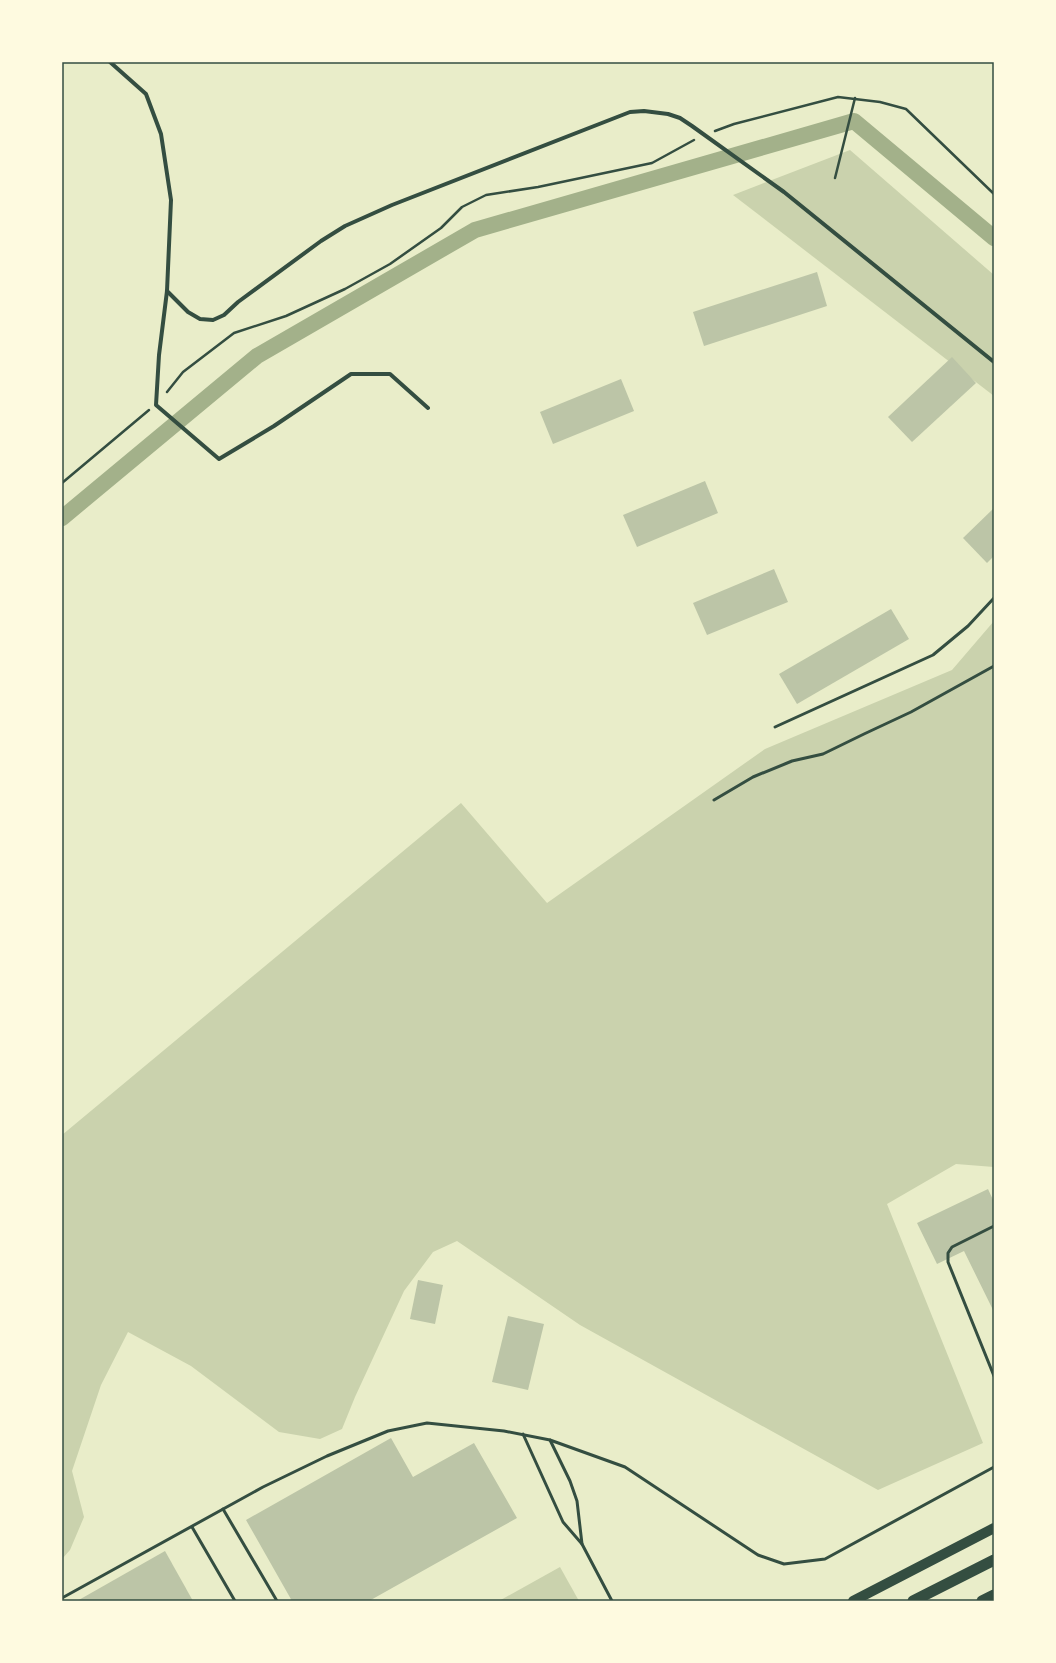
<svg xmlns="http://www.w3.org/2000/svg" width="1056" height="1663" font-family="'Roboto Condensed',sans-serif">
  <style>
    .green { fill: #cad2ad }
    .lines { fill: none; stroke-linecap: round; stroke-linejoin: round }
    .canal { stroke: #a3b18a; stroke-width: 16 }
    .building { fill: #bcc5a7 }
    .path { stroke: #344e41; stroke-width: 2.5 }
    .service { stroke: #344e41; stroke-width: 3 }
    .minor { stroke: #344e41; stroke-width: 4 }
    .primary { stroke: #344e41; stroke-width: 10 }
    .trunk { stroke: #344e41; stroke-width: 11 }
    .neatline { fill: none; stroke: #344e41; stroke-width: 1.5 }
  </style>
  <rect width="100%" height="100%" fill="#e9edc9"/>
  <g class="green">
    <path d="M850,150L994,275V396L733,195Z"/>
    <path d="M994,621V1167L956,1164L887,1204L983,1443L878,1490L580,1325L457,1241L433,1252L404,1291L355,1397L342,1429L320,1439L279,1432L191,1366L128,1332L101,1385L72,1471L84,1517L70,1550L62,1559V1135L461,803L547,903L765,749L952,670Z"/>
    <path d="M560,1567L579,1601H499Z"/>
  </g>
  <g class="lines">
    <path class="canal" d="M62,518L257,356L475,230L854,121L994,238"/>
  </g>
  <g class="building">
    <path d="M817,272L827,306L704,346L693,312Z"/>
    <path d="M952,357L976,383L912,442L888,417Z"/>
    <path d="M621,379L634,411L553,444L540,412Z"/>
    <path d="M705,481L718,513L637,547L623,515Z"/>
    <path d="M994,508V556L987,563L963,538Z"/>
    <path d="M774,569L788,602L707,635L693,603Z"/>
    <path d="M891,609L909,639L797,704L779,674Z"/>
    <path d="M988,1189L994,1202V1312L964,1251L937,1264L917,1223Z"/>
    <path d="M418,1280L443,1285L435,1324L410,1319Z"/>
    <path d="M508,1316L544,1324L528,1390L492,1382Z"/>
    <path d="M391,1438L413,1477L474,1443L517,1518L369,1601H292L246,1520Z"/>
    <path d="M165,1551L193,1601H77Z"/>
  </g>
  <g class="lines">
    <g class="path">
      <path d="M715,131L734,124L838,97L880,102L906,109L994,194"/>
      <path d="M835,178L855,98"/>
      <path d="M167,392L183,372L234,333L286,316L345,289L390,264L441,228L462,207L486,195L538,187L652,163L694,140"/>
      <path d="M62,483L149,410"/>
    </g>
    <g class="service">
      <path d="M775,727L933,655L968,626L994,598"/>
      <path d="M714,800L753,777L792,761L823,754L864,734L911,712L994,666"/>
      <path d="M994,1226L952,1247L948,1253V1262L994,1376"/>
      <path d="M523,1434L563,1522L582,1544L612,1601"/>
      <path d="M550,1440L570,1481L577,1501L582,1544"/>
      <path d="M223,1509L277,1601"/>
      <path d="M192,1527L235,1601"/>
      <path d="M62,1598L263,1487L327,1456L388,1431L427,1423L504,1431L550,1440L625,1467L758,1555L784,1564L825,1559L994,1467"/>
    </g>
    <g class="minor">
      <path d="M110,62L146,94L161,134L171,200L167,291L159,355L156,405L219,459L274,426L351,374H390L428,408"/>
      <path d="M167,291L188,312L200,319L213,320L224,315L238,302L321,241L345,226L392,205L630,112L644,111L668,114L680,118L692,126L784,192L994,362"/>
    </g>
    <path class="primary" d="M853,1601L994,1528"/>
    <g class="trunk">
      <path d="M913,1601L994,1560"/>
      <path d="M982,1601L994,1595"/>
    </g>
  </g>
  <rect width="1056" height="1663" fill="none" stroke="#fefae0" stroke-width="126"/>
  <rect x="63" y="63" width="930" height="1537" class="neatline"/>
</svg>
